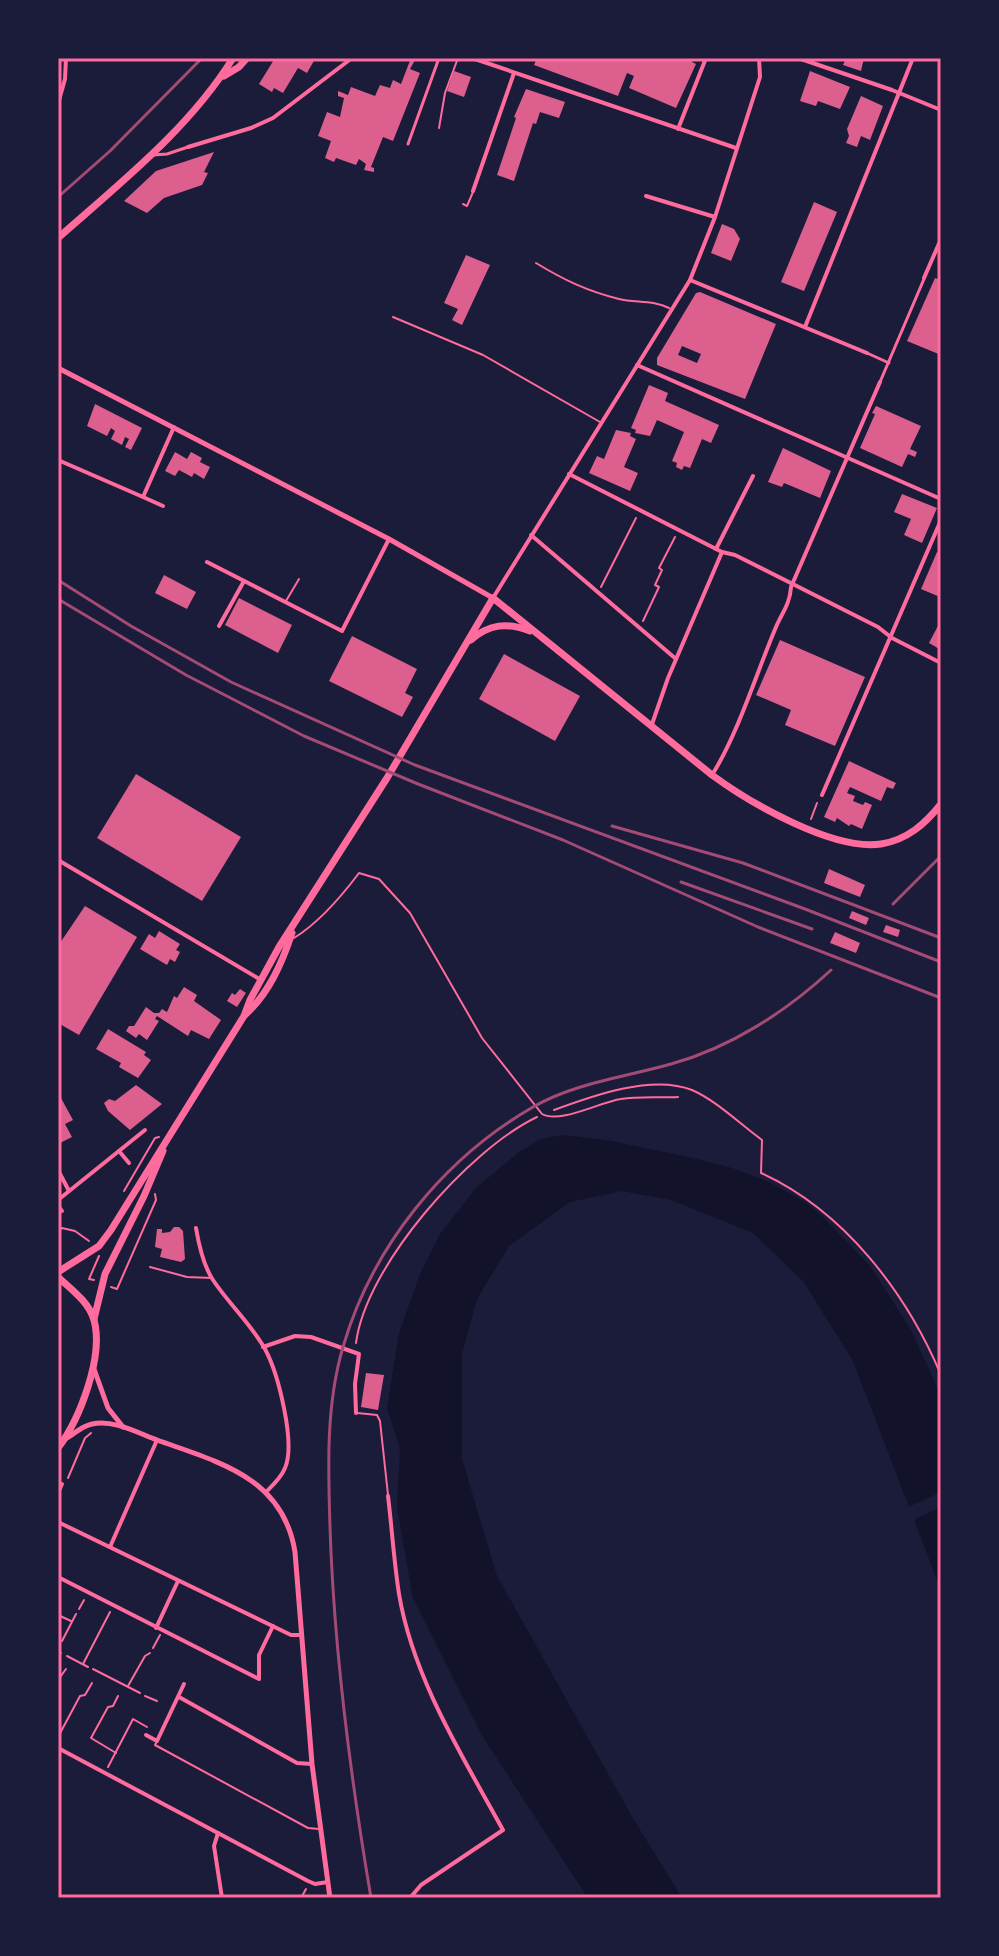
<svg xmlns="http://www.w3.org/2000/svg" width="999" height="1956" font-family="'DejaVu Sans',sans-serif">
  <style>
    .water { fill: #12122b }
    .pier { fill: #1b1b3a }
    .building { fill: #dd5f8e; fill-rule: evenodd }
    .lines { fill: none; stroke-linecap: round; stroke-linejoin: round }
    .path { stroke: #ff6b9d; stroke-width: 2 }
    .service { stroke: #ff6b9d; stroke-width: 2 }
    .pedestrian { stroke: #ff6b9d; stroke-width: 3 }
    .minor { stroke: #ff6b9d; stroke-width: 4 }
    .tertiary { stroke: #ff6b9d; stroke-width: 5 }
    .trunk { stroke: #ff6b9d; stroke-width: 7 }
    .rail { stroke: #a44b75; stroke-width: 3 }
    .neatline { fill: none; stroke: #ff6b9d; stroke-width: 3 }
  </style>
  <rect width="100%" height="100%" fill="#1b1b3a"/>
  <path class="water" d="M563,1135L606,1140L693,1158L732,1168L769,1182L805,1202L822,1216L870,1266L911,1330L941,1396V1590L853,1361L803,1281L753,1233L671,1200L622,1191L570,1202L509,1246L477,1299L462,1354V1459L497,1576L634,1820L682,1898H588L483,1737L413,1598L397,1507L400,1448L387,1408L399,1333L420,1274L440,1234L476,1188L519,1152L540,1139Z"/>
  <path class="pier" d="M941,1492V1507L911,1521L906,1508Z"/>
  <g class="building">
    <path d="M275,58H312L315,59L307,73L298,68L283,93L274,88L272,92L259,84Z"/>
    <path d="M411,58L415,60L410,69L420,73L393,141L383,137L371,167L374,168V172L364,170L366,164L359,159L356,165L336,158L334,162L325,158L331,141L318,136L327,112L340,117L344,98L338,96V91L348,95L351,87L375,96L380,85L390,88L393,80L401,84Z"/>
    <path d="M537,58H693L692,62L696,64L676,108L629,88L634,76L627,73L618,96L534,65Z"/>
    <path d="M846,58H864L861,71L843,65Z"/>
    <path d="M454,71L471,77L464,97L447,91Z"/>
    <path d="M810,71L850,87L840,109L818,101L816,106L800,101Z"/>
    <path d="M526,89L565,102L559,118L540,112L536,124L533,123L514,181L497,175L516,118L514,117Z"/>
    <path d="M861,96L883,106L870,140L861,136L857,147L846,143L849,136L847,129Z"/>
    <path d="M214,152L204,172L208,173L202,185L164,198L147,213L124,201L156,171Z"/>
    <path d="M814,202L837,212L804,291L781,282Z"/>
    <path d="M722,224L734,229L740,239L731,261L711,253Z"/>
    <path d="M466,255L490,265L462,325L452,320L458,309L444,303Z"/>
    <path d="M935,278L941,280V355L907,341Z"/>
    <path d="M700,292L776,324L745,399L657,365V358L696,293ZM682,346L701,354L697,363L678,355Z"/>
    <path d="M649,385L668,393L665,401L719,425L711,443L702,439L690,468L684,466L682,470L676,467L677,463L672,461L684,432L657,420L650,436L635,433L636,430L631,428Z"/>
    <path d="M95,404L142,428L131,450L125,447L129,439L125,437L122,445L111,439L115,431L111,428L107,436L87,426Z"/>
    <path d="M876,406L921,426L910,449L917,452L915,457L908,454L902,467L860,448L875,414L872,413Z"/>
    <path d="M616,430L631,433L630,436L636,439L624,467L638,473L630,491L589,473L597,456L604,459Z"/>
    <path d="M783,448L831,471L820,498L784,483L782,487L768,482Z"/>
    <path d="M175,452L187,459L191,452L202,458L200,462L210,467L204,479L194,473L192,477L179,470L175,476L165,471Z"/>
    <path d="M902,494L937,508L922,543L904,535L911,519L894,512Z"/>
    <path d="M937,552L941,554L940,597L921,589Z"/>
    <path d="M164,575L196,592L187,609L155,593Z"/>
    <path d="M239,598L292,625L278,653L225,625Z"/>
    <path d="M941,620V650L929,643Z"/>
    <path d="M352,636L417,669L405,693L413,697L402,717L329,681Z"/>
    <path d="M780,640L865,677L835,746L785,725L791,710L756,695Z"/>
    <path d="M504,654L580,696L555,741L479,699Z"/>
    <path d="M849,761L896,783L893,789L887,787L881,801L850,787L847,793L855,796L853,801L863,805L865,802L872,805L862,829L851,824L849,826L837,818L835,822L824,817Z"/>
    <path d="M136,774L241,837L202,901L97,838Z"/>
    <path d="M829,869L865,885L860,897L824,883Z"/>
    <path d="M85,906L137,937L79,1035L58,1023V946Z"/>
    <path d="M852,911L869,918L866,925L849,918Z"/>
    <path d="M886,925L900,930L898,937L883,932Z"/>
    <path d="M159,931L180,944L176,950L180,952L175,962L170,959L167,965L140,949L149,934L155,938Z"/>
    <path d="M835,932L860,943L856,953L830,943Z"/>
    <path d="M184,987L197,995L194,1001L221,1020L209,1039L191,1030L188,1036L157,1016L155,1019L159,1021L147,1040L139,1034L136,1038L126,1031L129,1026H134L146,1007L154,1013H159L162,1009L167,1012L174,996L177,998Z"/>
    <path d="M240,989L246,993L237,1007L227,1001L232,993L235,995Z"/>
    <path d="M108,1029L146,1052L144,1055L151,1060L138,1078L119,1067L121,1063L96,1049Z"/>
    <path d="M136,1085L162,1104L130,1130L108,1111L104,1103L109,1099L115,1101Z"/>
    <path d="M61,1098L73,1120L65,1124L72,1137L58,1144V1100Z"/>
    <path d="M174,1227H179L183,1231L185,1259L181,1262L160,1257L162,1249L155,1247L157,1229H162V1233L170,1232Z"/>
    <path d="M366,1373L384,1375L378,1410L361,1407Z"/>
  </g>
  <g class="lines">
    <g class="path">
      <path d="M601,587L636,518"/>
      <path d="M643,621L659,587L655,585L662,570L659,568L675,537"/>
      <path d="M811,819L817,803"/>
      <path d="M554,1110C592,1096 652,1074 692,1090C717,1101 740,1124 762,1140L761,1173C844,1211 906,1292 941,1375"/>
      <path d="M124,1191L155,1138L159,1137"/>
      <path d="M58,1231L62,1228L75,1231L89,1241"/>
      <path d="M94,1280L89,1279L99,1256"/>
      <path d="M111,1287L117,1289L156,1200L155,1194"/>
      <path d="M356,1343C366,1266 468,1150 537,1117"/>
      <path d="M68,1478L85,1438L91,1433"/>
      <path d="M79,1609L84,1600"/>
      <path d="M58,1615L71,1621"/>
      <path d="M62,1641L76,1614"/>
      <path d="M58,1648L59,1646"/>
      <path d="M153,1648L160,1635"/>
      <path d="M58,1651L61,1653"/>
      <path d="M67,1656L88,1667"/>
      <path d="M83,1664L110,1612"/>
      <path d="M93,1669L140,1693"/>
      <path d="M58,1680L66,1669"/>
      <path d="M128,1686L145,1656L150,1653"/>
      <path d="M145,1696L157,1701"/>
      <path d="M58,1737L80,1696L85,1695L92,1683"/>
      <path d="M116,1753L91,1738L108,1707L113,1706L118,1696"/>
      <path d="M108,1767L133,1719L147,1727"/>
      <path d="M301,1898L306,1889"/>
    </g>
    <g class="service">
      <path d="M439,128L445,93L458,58"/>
      <path d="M463,204L467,206L473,192"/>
      <path d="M536,263C564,280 587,291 619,299C635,303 654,300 669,308"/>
      <path d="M393,317L483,355L600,422"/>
      <path d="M286,601L299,579"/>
      <path d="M294,938C320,922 341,897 359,873L379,879L410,913L482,1038L542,1114C560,1124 600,1102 621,1099C639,1096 659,1098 678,1097"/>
      <path d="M150,1267L187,1277L212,1278"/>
      <path d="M357,1413L377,1415L380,1421L388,1495"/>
      <path d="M157,1741L155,1745L308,1828L319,1829"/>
    </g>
    <g class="pedestrian">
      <path d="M408,144L439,58"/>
      <path d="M153,155L167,154L188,147"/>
      <path d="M867,353L889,363"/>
      <path d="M880,382L924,279"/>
    </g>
    <g class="minor">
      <path d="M472,58L736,148"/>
      <path d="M798,58L892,90L941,110"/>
      <path d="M58,104L65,79L66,58"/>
      <path d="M678,129L706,58"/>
      <path d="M188,147L251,128L273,118L352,58"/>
      <path d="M473,191L514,73"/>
      <path d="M646,196L715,217"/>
      <path d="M924,278L941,239"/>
      <path d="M690,280L867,353"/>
      <path d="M805,327L913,58"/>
      <path d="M637,365L941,499"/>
      <path d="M58,460L143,497L174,427"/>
      <path d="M569,474L722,552L735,555L878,627L892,638L941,663"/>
      <path d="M143,497L163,506"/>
      <path d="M531,535L676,659"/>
      <path d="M716,549L753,476"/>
      <path d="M207,562L342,631L389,539"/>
      <path d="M493,598L690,280L715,217L760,77L759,58"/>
      <path d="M219,626L244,581"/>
      <path d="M651,727L668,678L722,552"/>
      <path d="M712,775C738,734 756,674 776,627C782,613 790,604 791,587L880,382"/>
      <path d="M822,795L941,520"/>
      <path d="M58,860L261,980"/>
      <path d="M119,1151L129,1163"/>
      <path d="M58,1170L69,1191"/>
      <path d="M58,1200L145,1130"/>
      <path d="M58,1206L62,1211"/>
      <path d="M196,1228C199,1246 203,1265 213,1280C229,1304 251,1324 265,1349C278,1373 296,1443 285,1468C281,1478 273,1485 266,1492"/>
      <path d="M263,1347L295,1336L311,1337L359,1354L355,1384L356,1413"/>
      <path d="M58,1493L62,1484"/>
      <path d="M388,1496C392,1529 394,1562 399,1594C413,1678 463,1757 503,1830L421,1885L410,1898"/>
      <path d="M58,1522L291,1635H300"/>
      <path d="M110,1547L157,1440"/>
      <path d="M58,1577L259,1679V1655L273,1626"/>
      <path d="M156,1628L178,1581"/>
      <path d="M179,1697L297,1763L312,1764"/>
      <path d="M146,1735L157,1741L184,1684"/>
      <path d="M58,1748L308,1881L315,1884L328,1882"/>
      <path d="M218,1833L214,1846L222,1898"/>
    </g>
    <g class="tertiary">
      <path d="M58,368L389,539L493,598"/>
      <path d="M94,1369L108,1408L123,1427"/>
      <path d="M65,1439C74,1434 82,1426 92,1424C113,1419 138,1433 157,1440C218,1462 283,1477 295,1552L312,1764L330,1898"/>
    </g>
    <g class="trunk">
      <path d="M224,76L239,67L247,58"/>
      <path d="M58,238C120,183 189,129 233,58"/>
      <path d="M471,640C489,624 507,622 530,631"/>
      <path d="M245,1015C269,993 282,963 292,933"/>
      <path d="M58,1272L99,1246L111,1230L244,1016L250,1000L279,947L387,778L493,598L712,775C750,803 833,851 881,844C907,840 925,824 941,804"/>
      <path d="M58,1277C71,1289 89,1302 94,1320C104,1356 80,1419 58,1448"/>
      <path d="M94,1319L105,1274L144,1196L163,1151"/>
    </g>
    <g class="rail">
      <path d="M58,197L110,151L202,58"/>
      <path d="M58,580L131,626L231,682L415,765L805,909L941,962"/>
      <path d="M58,599L186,675L304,736L418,784L563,840L758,927L941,998"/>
      <path d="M612,826L743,863L941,938"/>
      <path d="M681,882L812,929"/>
      <path d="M893,904L941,856"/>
      <path d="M371,1898C350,1774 334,1652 330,1527C328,1467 326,1404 343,1347C372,1247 443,1159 533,1107C575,1083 625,1077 671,1064C730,1048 787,1011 831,970"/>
    </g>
  </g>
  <rect width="999" height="1956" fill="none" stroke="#1b1b3a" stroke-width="120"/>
  <rect x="60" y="60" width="879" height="1836" class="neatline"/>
</svg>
